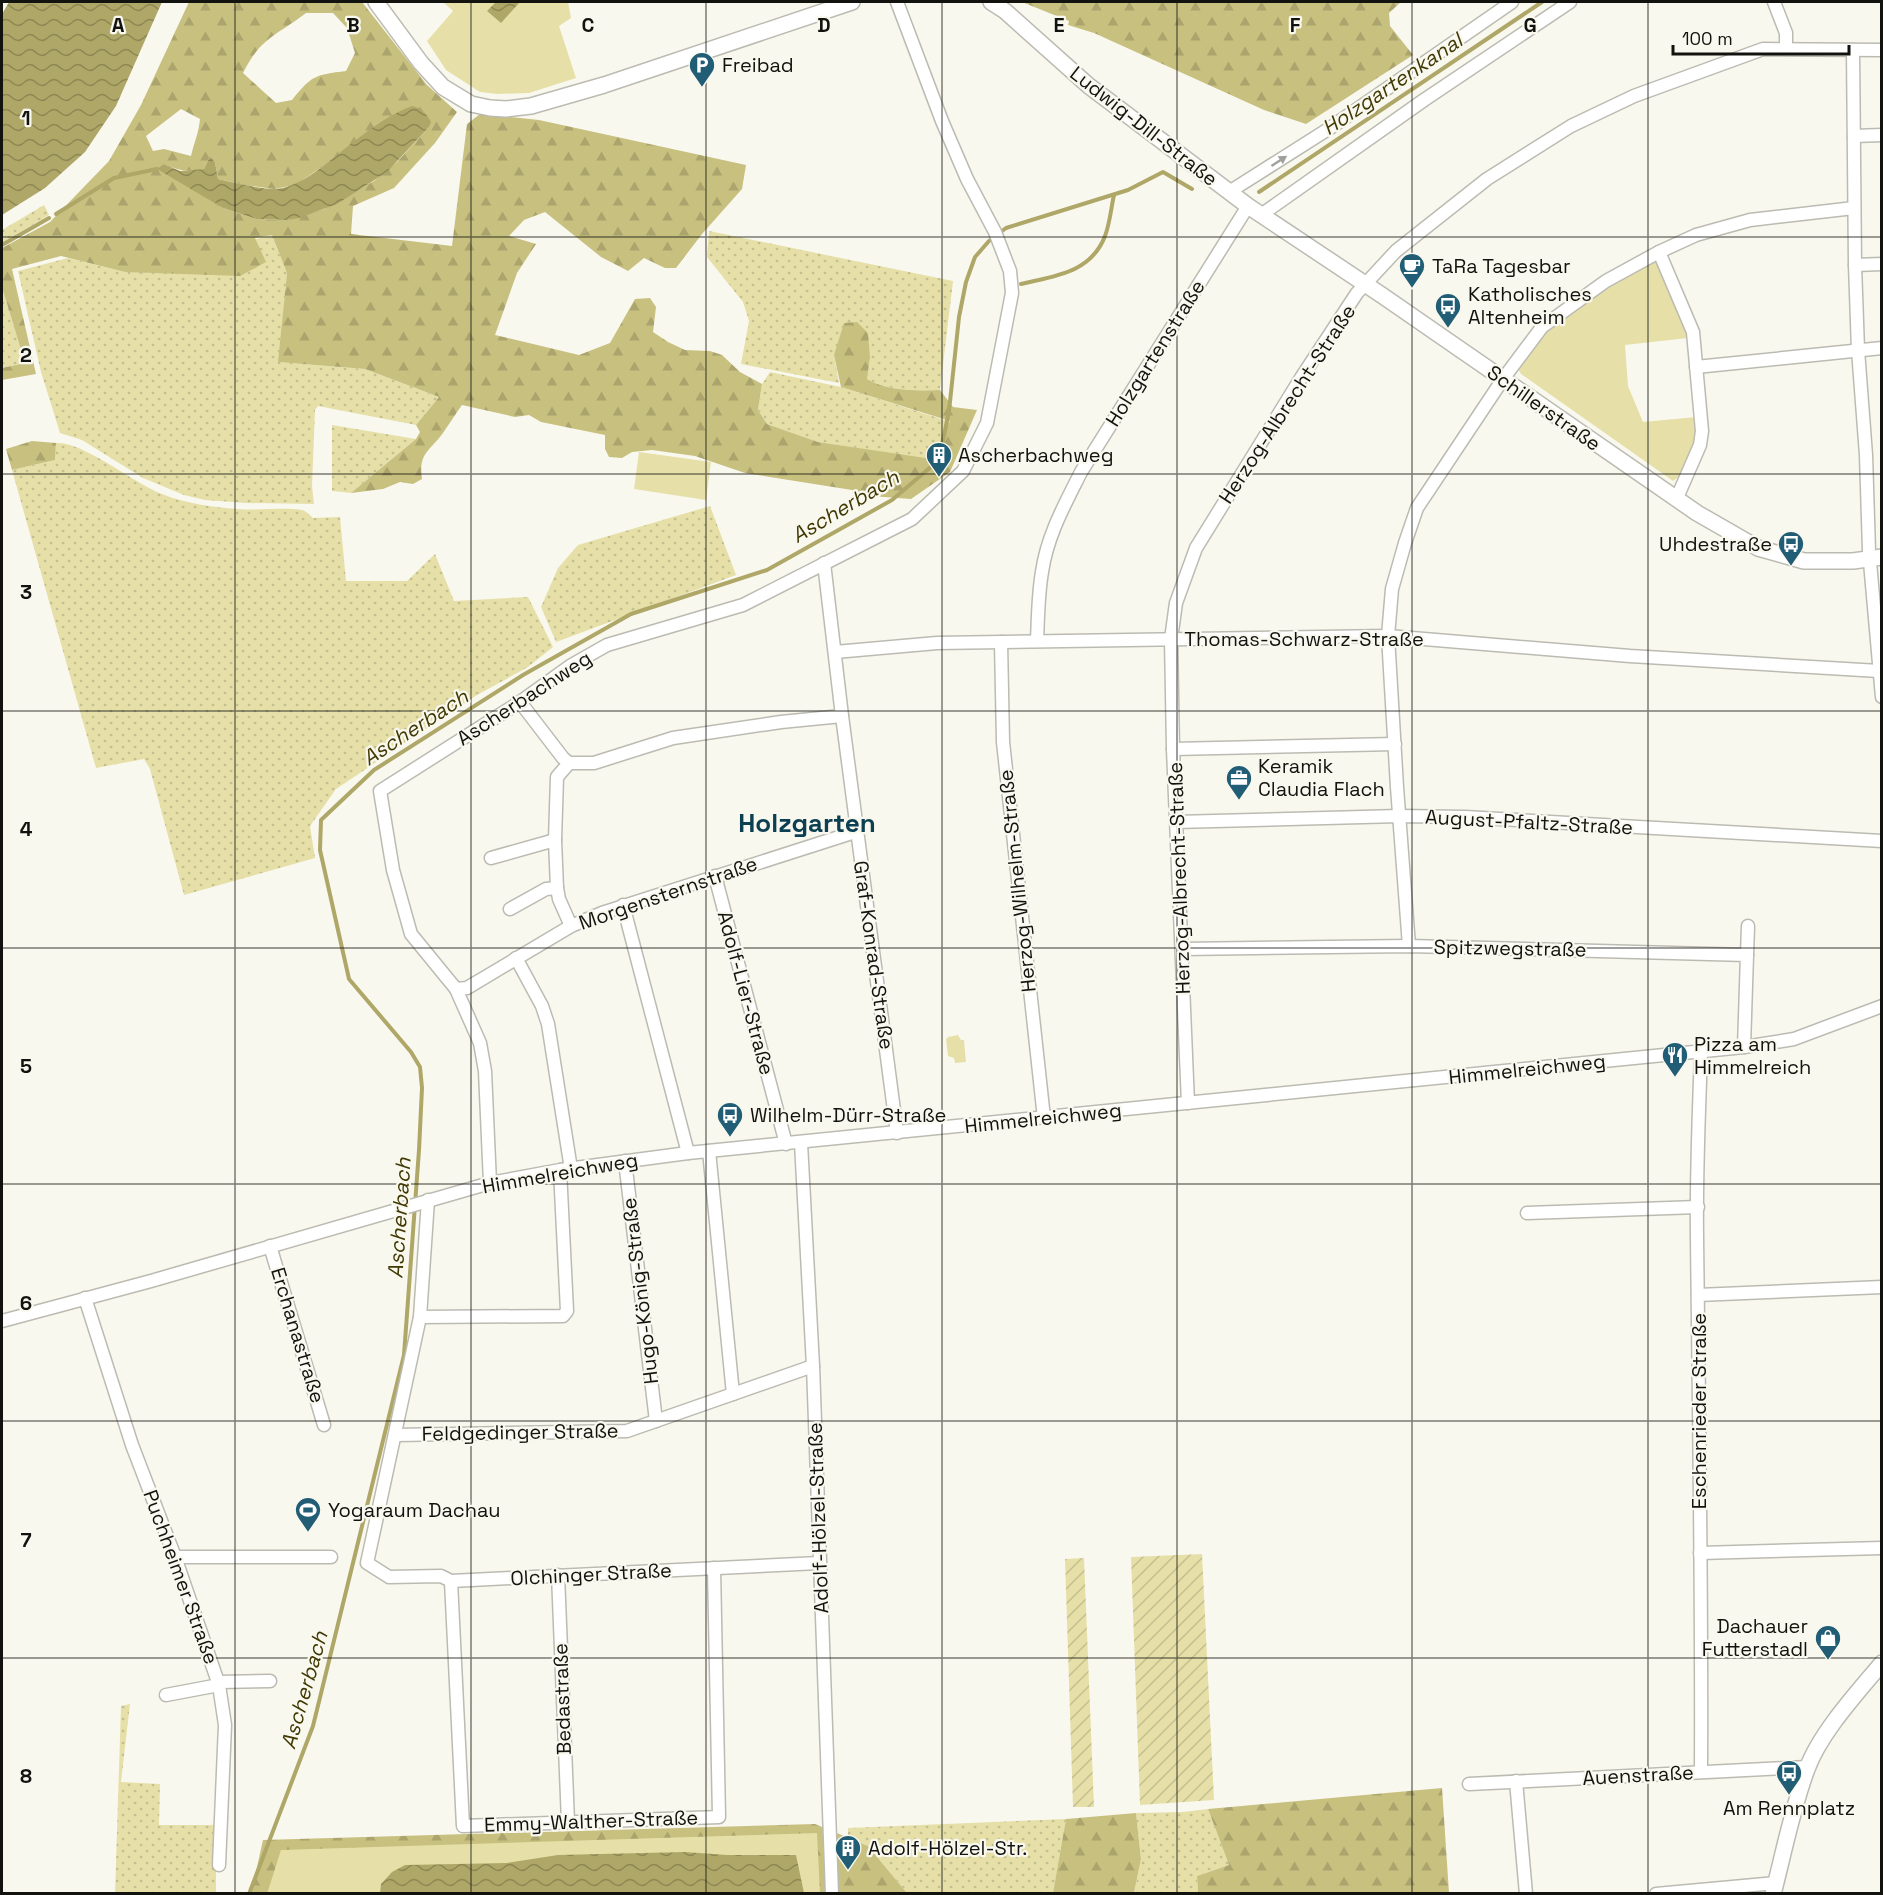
<svg xmlns="http://www.w3.org/2000/svg" width="1883" height="1895" font-family="'Space Grotesk',sans-serif">
  <style>
    .grass { fill: url(#grass-dots) }
    .forest { fill: url(#forest-firs); fill-rule: evenodd }
    .park { fill: #e6e0a8 }
    .garden { fill: url(#garden-furrows) }
    .water { fill: url(#water-waves) }
    .lines { fill: none; stroke-linecap: round; stroke-linejoin: round }
    .stream { stroke: #afa767; stroke-width: 4 }
    .minor-casing { stroke: #bcbbb2; stroke-width: 15 }
    .tertiary-casing { stroke: #bcbbb2; stroke-width: 18 }
    .minor { stroke: #fff; stroke-width: 12 }
    .tertiary { stroke: #fff; stroke-width: 15 }
    .oneway { fill: #a0a09f }
    .grid { fill: none; stroke: #12120f; stroke-width: 1.5; stroke-opacity: 0.55 }
    .labels { text-anchor: middle; dominant-baseline: central; stroke-width: 4.5; stroke-linejoin: round; paint-order: stroke }
    .poi-label { font-size: 20px; fill: #12120f; stroke: #f9f8ef; text-anchor: start }
    .street-label { font-size: 20px; fill: #12120f; stroke: #f9f8ef }
    .water-label { font-size: 21px; font-style: italic; fill: #403903; stroke: #f9f8ef }
    .district-label { font-size: 26px; font-weight: bold; fill: #0c3f51; stroke: #f9f8ef }
    .grid-label { font-size: 20px; text-anchor: middle; font-weight: bold; fill: #12120f; stroke: #f9f8ef; stroke-width: 4.5; stroke-linejoin: round; paint-order: stroke }
  </style>
  <defs>
    <pattern id="grass-dots" width="8" height="8" patternUnits="userSpaceOnUse" patternTransform="scale(1.5)"><rect width="8" height="8" fill="#e6e0a8"/><path d="M2 2h.1M6 6h.1" fill="none" stroke="#c4bf8f" stroke-width="1.8" stroke-linecap="round"/></pattern>
    <pattern id="forest-firs" width="22" height="20" patternUnits="userSpaceOnUse" patternTransform="scale(1.5)"><rect width="22" height="20" fill="#c8c07f"/><path d="M5 1l3.5 6h-7zM16 11l3.5 6h-7z" fill="#aba46d"/></pattern>
    <pattern id="garden-furrows" width="10" height="10" patternUnits="userSpaceOnUse" patternTransform="scale(1.5)"><rect width="10" height="10" fill="#e6e0a8"/><path d="M-1 1l2-2M0 10L10 0M9 11l2-2" fill="none" stroke="#c4bf8f"/></pattern>
    <pattern id="water-waves" width="16" height="10" patternUnits="userSpaceOnUse" patternTransform="scale(1.5)"><rect width="16" height="10" fill="#afa767"/><path d="M0 5q4-4 8 0t8 0" fill="none" stroke="#8d8753"/></pattern>
  </defs>
  <rect width="100%" height="100%" fill="#f9f8ef"/>
  <g class="grass">
    <path d="M44,205L49,215L2,243V230Z"/>
    <path d="M709,231L953,281L940,390C917,391 887,391 867,379L870,358L834,355L839,383L741,364L749,321L743,302L707,257Z"/>
    <path d="M272,235L287,273L279,362L365,369L439,397L416,425L318,406L315,410L312,486L314,504L246,503L205,500L184,495L143,478L82,440L60,433L41,372L18,271L68,258L125,272Z"/>
    <path d="M2,286L25,363L2,368Z"/>
    <path d="M770,372L841,387L951,422L932,460L818,442L767,424L758,410L762,384Z"/>
    <path d="M332,425L416,439L351,493L332,491Z"/>
    <path d="M56,443C83,441 133,483 162,494C187,504 212,507 238,509C259,511 282,507 302,510C306,511 310,515 313,518L340,517L346,581H407L435,554L454,601L528,597L553,647L528,667L477,695L336,789L310,826L315,858L184,895L150,769L144,759L96,768L12,470L55,460Z"/>
    <path d="M710,506L736,575L556,642L541,607L558,568L578,545Z"/>
    <path d="M130,1704L121,1782L160,1784L159,1825H216V1893L115,1894L121,1706Z"/>
    <path d="M1208,1809L1229,1865L1197,1876L1198,1893L1134,1894L1141,1859L1136,1813L1183,1812Z"/>
    <path d="M1066,1819L1053,1894L907,1893L868,1846L848,1837V1828Z"/>
  </g>
  <g class="forest">
    <path d="M189,2H362L427,85L457,112L435,143L394,188L353,206L351,234L452,246L467,124L480,114L539,120L746,165L742,189L702,234L676,268H665L644,258L628,271L601,257L545,212L524,220L509,236L536,244L517,273L495,335L579,355L610,343L635,299L650,298L656,307L653,332L668,342L685,350L710,351L722,355L740,372L762,384L758,410L767,424L818,442L932,459L950,421L841,387L834,355L844,323L857,322L868,333L870,358L867,379C887,391 917,391 940,390L953,407L977,410L950,472L911,499L871,496L852,490L745,473L695,456L652,450L632,452L622,458L609,457L605,449V435L541,422L529,415L515,417L462,405C455,415 449,424 443,433C430,451 418,453 422,479L413,484L400,482L383,489L351,493L416,439L420,432L416,425L439,397L365,369L278,362L287,273L272,235L255,238L266,262L240,276L125,272L61,256L12,269L36,374L2,380V368L25,363L2,287V248L50,222L109,161L141,105ZM306,13H333L347,28L355,53L346,71C315,75 312,75 292,100L276,103L243,73C261,37 276,36 306,13ZM181,109L200,119C199,132 194,143 191,156L164,149L153,151L146,136ZM429,127L397,162L374,181L324,209L287,220L256,219L223,208L164,164C179,171 188,172 204,169L210,156L215,162L218,179L244,185L274,189L295,185L334,159L370,130Z"/>
    <path d="M1022,2H1401L1389,13L1390,26L1413,55L1306,124L1264,110L1094,33L1068,25L1069,21Z"/>
    <path d="M32,441L56,443L55,460L12,470L6,449Z"/>
    <path d="M1442,1788L1449,1893H1198L1197,1876L1229,1865L1208,1809Z"/>
    <path d="M1136,1813L1141,1859L1134,1893H1053L1066,1819Z"/>
    <path d="M815,1824L868,1846L907,1893L251,1894L263,1840Z"/>
  </g>
  <g class="park">
    <path d="M443,2H568L571,18L559,26L576,78L529,93L497,94L480,92L446,70L427,41L453,11Z"/>
    <path d="M1652,260L1659,263L1688,338L1625,345L1628,386L1643,422L1696,417C1696,436 1691,471 1673,481L1521,374L1517,367L1546,333L1608,287Z"/>
    <path d="M639,452L711,462L706,500L634,489Z"/>
    <path d="M958,1035L961,1040H964L966,1062L955,1063L954,1058L948,1056L946,1039L948,1037Z"/>
    <path d="M817,1833L820,1893L267,1894L281,1850Z"/>
  </g>
  <g class="garden">
    <path d="M1202,1554L1214,1800L1140,1805L1131,1557Z"/>
    <path d="M1084,1558L1094,1807H1073L1065,1559Z"/>
  </g>
  <g class="water">
    <path d="M9,2H162L116,106L85,152L45,188L2,215V14Z"/>
    <path d="M496,2H520L501,23L487,11Z"/>
    <path d="M412,106C422,108 426,113 431,122L429,127L387,172L337,204L299,218L287,220L256,219L223,208L157,169L164,164L180,171L204,169L210,156L215,162L218,179C236,183 255,188 273,189C301,189 331,159 352,143C370,129 390,114 412,106Z"/>
    <path d="M685,1852L727,1855H796L804,1893H380L381,1884L392,1872L405,1865L507,1863L558,1855Z"/>
  </g>
  <g class="lines">
    <g class="stream">
      <path d="M1259,192L1542,2"/>
      <path d="M56,214L114,178L157,169"/>
      <path d="M2,245L49,218"/>
      <path d="M1021,284C1054,276 1091,273 1105,236C1110,223 1111,208 1114,195"/>
      <path d="M249,1894L313,1726L404,1355L419,1150L422,1088L420,1067L411,1052L349,979L320,850L321,820L374,770L523,675L631,614L767,570L892,500L939,460L949,411L959,317L966,282L975,257L989,241L1006,228L1128,190L1163,172L1192,189"/>
    </g>
    <g class="minor-casing">
      <g id="minor">
        <path d="M1774,2L1786,33V48"/>
        <path d="M1853,50L1855,265L1858,350L1866,455L1869,551L1882,697"/>
        <path d="M1854,136L1882,135"/>
        <path d="M1229,192L1330,128L1512,2"/>
        <path d="M1261,215L1424,100L1570,2"/>
        <path d="M1659,252L1693,332L1702,431L1700,445L1676,500"/>
        <path d="M1855,265L1882,264"/>
        <path d="M1696,367L1882,348"/>
        <path d="M824,563L842,716L897,1133"/>
        <path d="M1037,641C1038,618 1038,595 1042,572C1047,536 1065,504 1081,472L1248,206"/>
        <path d="M1001,642L1003,742L1044,1118"/>
        <path d="M835,652L937,643L1388,636L1630,656L1879,671"/>
        <path d="M520,702L563,758L569,763H594L673,738L781,722L842,716"/>
        <path d="M1173,749L1395,744"/>
        <path d="M569,763L557,777L555,840L557,888L559,899L571,926"/>
        <path d="M1176,822L1399,816L1465,817L1882,841"/>
        <path d="M491,858L555,840"/>
        <path d="M715,876L786,1144"/>
        <path d="M623,905L688,1153"/>
        <path d="M510,909L546,889L557,888"/>
        <path d="M1409,946L1397,787L1388,636L1392,589L1405,543L1417,508L1503,379L1542,327L1606,281L1659,252L1696,235L1750,220L1854,208"/>
        <path d="M1182,949L1409,946L1747,955L1744,1047"/>
        <path d="M1747,955L1748,926"/>
        <path d="M516,958L542,1006L548,1024L571,1169"/>
        <path d="M456,989L467,988L571,926L602,913L858,831"/>
        <path d="M1188,1103L1173,749L1171,639L1176,603L1196,548L1301,378L1357,293L1396,251L1487,179L1571,126L1634,96L1763,49L1882,50"/>
        <path d="M801,1143L813,1366L832,1894"/>
        <path d="M709,1151L733,1394"/>
        <path d="M625,1161L656,1421"/>
        <path d="M490,1183L485,1071L480,1043L456,989L411,934L393,870L380,791L520,702L570,666L607,645L743,605L912,519L963,471L987,423L1012,293L1010,271L995,232L967,179L942,121L897,2"/>
        <path d="M428,1200L420,1317L367,1563L389,1577L441,1576L451,1581L819,1563"/>
        <path d="M1527,1213L1698,1207"/>
        <path d="M270,1246L324,1425"/>
        <path d="M1698,1295L1882,1287"/>
        <path d="M85,1298L132,1445L175,1557L219,1685L225,1725L219,1865"/>
        <path d="M420,1317L563,1316L567,1311L560,1170"/>
        <path d="M2,1321L151,1281L490,1183L560,1170L688,1153L1744,1047L1794,1039L1882,1006"/>
        <path d="M396,1435L627,1431L813,1366"/>
        <path d="M1700,1553L1882,1548"/>
        <path d="M175,1557H331"/>
        <path d="M558,1575L568,1822"/>
        <path d="M451,1581L463,1826L719,1817L714,1568"/>
        <path d="M219,1682L270,1681"/>
        <path d="M166,1695L219,1685"/>
        <path d="M1701,1771C1702,1593 1699,1415 1697,1237C1696,1175 1699,1113 1701,1051"/>
        <path d="M1516,1781L1526,1894"/>
        <path d="M1469,1784L1807,1767"/>
        <path d="M1656,1894L1776,1883"/>
      </g>
    </g>
    <g class="tertiary-casing">
      <g id="tertiary">
        <path d="M376,2L421,63L443,87L471,104L490,108L506,109L531,106L604,85L852,2"/>
        <path d="M991,2L1005,11L1089,86L1248,206L1383,296L1697,513L1758,548L1804,561H1853L1882,557"/>
        <path d="M1773,1894C1784,1852 1792,1809 1807,1769C1820,1733 1857,1693 1882,1663"/>
      </g>
    </g>
    <use href="#minor" class="minor"/>
    <use href="#tertiary" class="tertiary"/>
  </g>
  <defs><path id="oneway-solid" d="M-6-.8H1V-3.2L6.5 0L1 3.2V.8H-6Z" transform="scale(1.5)"/></defs>
  <use class="oneway" href="#oneway-solid" transform="translate(1279 161) rotate(-33)"/>
  <path class="grid" d="M235,2V1894M471,2V1894M706,2V1894M942,2V1894M1177,2V1894M1412,2V1894M1648,2V1894M2,237H1882M2,474H1882M2,711H1882M2,948H1882M2,1184H1882M2,1421H1882M2,1658H1882"/>
  <defs>
    <g id="parking-pin" transform="scale(1.35)"><path d="M0 17L-7.5 6A9.5 9.5 0 1 1 7.5 6Z" fill="#215e75" stroke="#f9f8ef"/><path d="M-3.5-5.5H1a3.5 3.5 0 0 1 0 7H-1V5.5H-3.5ZM-1-3.4V-.6H.8a1.4 1.4 0 0 0 0-2.8Z" fill="#fff"/></g>
    <g id="cafe-pin" transform="scale(1.35)"><path d="M0 17L-7.5 6A9.5 9.5 0 1 1 7.5 6Z" fill="#215e75" stroke="#f9f8ef"/><path d="M-5.5-4.5H6V0H3Q3 3.5 0 3.5H-2.5Q-5.5 3.5-5.5 0ZM3-3.2v2h1.7v-2ZM-6 4.5H4V6H-6Z" fill="#fff"/></g>
    <g id="bus-pin" transform="scale(1.35)"><path d="M0 17L-7.5 6A9.5 9.5 0 1 1 7.5 6Z" fill="#215e75" stroke="#f9f8ef"/><path d="M-5-6H5V4H4V6H2V4H-2V6H-4V4H-5ZM-3.5-4V0h7V-4ZM-3.5 1.2v1.5H-2V1.2ZM2 1.2v1.5H3.5V1.2Z" fill="#fff"/></g>
    <g id="building-pin" transform="scale(1.35)"><path d="M0 17L-7.5 6A9.5 9.5 0 1 1 7.5 6Z" fill="#215e75" stroke="#f9f8ef"/><path d="M-4-6H4V6H1V3H-1V6H-4ZM-2.5-4.3h1.7v1.8h-1.7ZM.8-4.3h1.7v1.8H.8ZM-2.5-1h1.7V.8h-1.7ZM.8-1h1.7V.8H.8Z" fill="#fff"/></g>
    <g id="office-pin" transform="scale(1.35)"><path d="M0 17L-7.5 6A9.5 9.5 0 1 1 7.5 6Z" fill="#215e75" stroke="#f9f8ef"/><path d="M-6-3h4V-5.5h4V-3h4V5H-6ZM-1-4.5V-3h2v-1.5ZM-6 0V1H6V0Z" fill="#fff"/></g>
    <g id="restaurant-pin" transform="scale(1.35)"><path d="M0 17L-7.5 6A9.5 9.5 0 1 1 7.5 6Z" fill="#215e75" stroke="#f9f8ef"/><path d="M-5-6h1v4h1v-4h1v4h1v-4h1v5L-1.5 .5V6h-2V.5L-5-1ZM5-6V6H3V1.5H1.5Q1.5-4 5-6Z" fill="#fff"/></g>
    <g id="stadium-pin" transform="scale(1.35)"><path d="M0 17L-7.5 6A9.5 9.5 0 1 1 7.5 6Z" fill="#215e75" stroke="#f9f8ef"/><path d="M0-5a6.5 5 0 1 0 0 10a6.5 5 0 1 0 0-10ZM-3.5-1.8h7v3.6h-7Z" fill="#fff"/></g>
    <g id="shop-pin" transform="scale(1.35)"><path d="M0 17L-7.5 6A9.5 9.5 0 1 1 7.5 6Z" fill="#215e75" stroke="#f9f8ef"/><path d="M-5-2.5h2.3a2.7 3.5 0 0 1 5.4 0H5L5.5 6h-11ZM-1.5-2.5h3a1.5 2.3 0 0 0-3 0Z" fill="#fff"/></g>
  </defs>
  <g fill-rule="evenodd">
    <use href="#parking-pin" x="702" y="65"/>
    <use href="#cafe-pin" x="1412" y="266"/>
    <use href="#bus-pin" x="1448" y="306"/>
    <use href="#building-pin" x="939" y="455"/>
    <use href="#bus-pin" x="1791" y="544"/>
    <use href="#office-pin" x="1239" y="778"/>
    <use href="#restaurant-pin" x="1675" y="1055"/>
    <use href="#bus-pin" x="730" y="1115"/>
    <use href="#stadium-pin" x="308" y="1510"/>
    <use href="#shop-pin" x="1828" y="1638"/>
    <use href="#bus-pin" x="1789" y="1773"/>
    <use href="#building-pin" x="848" y="1848"/>
  </g>
  <g class="labels">
    <g class="poi-label">
      <text x="722" y="65">Freibad</text>
      <text x="1432" y="266">TaRa Tagesbar</text>
      <text x="1468" y="294">Katholisches<tspan x="1468" dy="23">Altenheim</tspan></text>
      <text x="958" y="455">Ascherbachweg</text>
      <text x="1772" y="544" text-anchor="end">Uhdestraße</text>
      <text x="1258" y="766">Keramik<tspan x="1258" dy="23">Claudia Flach</tspan></text>
      <text x="1694" y="1044">Pizza am<tspan x="1694" dy="23">Himmelreich</tspan></text>
      <text x="750" y="1115">Wilhelm-Dürr-Straße</text>
      <text x="328" y="1510">Yogaraum Dachau</text>
      <text x="1808" y="1626" text-anchor="end">Dachauer<tspan x="1808" dy="23">Futterstadl</tspan></text>
      <text x="1789" y="1808" text-anchor="middle">Am Rennplatz</text>
      <text x="868" y="1848">Adolf-Hölzel-Str.</text>
    </g>
    <g class="street-label">
      <text transform="translate(1144 126) rotate(38)">Ludwig-Dill-Straße</text>
      <text transform="translate(1155 353) rotate(-58)">Holzgartenstraße</text>
      <text transform="translate(1287 404) rotate(-57)">Herzog-Albrecht-Straße</text>
      <text transform="translate(1544 408) rotate(35)">Schillerstraße</text>
      <text x="1304" y="639">Thomas-Schwarz-Straße</text>
      <text transform="translate(524 698) rotate(-33)">Ascherbachweg</text>
      <text transform="translate(1529 822) rotate(3)">August-Pfaltz-Straße</text>
      <text transform="translate(1179 878) rotate(-92)">Herzog-Albrecht-Straße</text>
      <text transform="translate(1017 881) rotate(-96)">Herzog-Wilhelm-Straße</text>
      <text transform="translate(668 893) rotate(-19)">Morgensternstraße</text>
      <text transform="translate(1510 948) rotate(1)">Spitzwegstraße</text>
      <text transform="translate(874 955) rotate(82)">Graf-Konrad-Straße</text>
      <text transform="translate(746 993) rotate(75)">Adolf-Lier-Straße</text>
      <text transform="translate(1527 1069) rotate(-6)">Himmelreichweg</text>
      <text transform="translate(1043 1118) rotate(-6)">Himmelreichweg</text>
      <text transform="translate(560 1173) rotate(-10)">Himmelreichweg</text>
      <text transform="translate(640 1291) rotate(-97)">Hugo-König-Straße</text>
      <text transform="translate(298 1335) rotate(73)">Erchanastraße</text>
      <text transform="translate(1699 1411) rotate(-90)">Eschenrieder Straße</text>
      <text transform="translate(520 1432) rotate(-1)">Feldgedinger Straße</text>
      <text transform="translate(818 1518) rotate(-92)">Adolf-Hölzel-Straße</text>
      <text transform="translate(591 1574) rotate(-3)">Olchinger Straße</text>
      <text transform="translate(181 1577) rotate(70)">Puchheimer Straße</text>
      <text transform="translate(562 1699) rotate(-92)">Bedastraße</text>
      <text transform="translate(1638 1775) rotate(-3)">Auenstraße</text>
      <text transform="translate(591 1821) rotate(-2)">Emmy-Walther-Straße</text>
    </g>
    <g class="water-label">
      <text transform="translate(1392 84) rotate(-34)">Holzgartenkanal</text>
      <text transform="translate(845 506) rotate(-31)">Ascherbach</text>
      <text transform="translate(415 727) rotate(-33)">Ascherbach</text>
      <text transform="translate(399 1218) rotate(-86)">Ascherbach</text>
      <text transform="translate(304 1690) rotate(-74)">Ascherbach</text>
    </g>
    <g class="district-label">
      <text x="807" y="823">Holzgarten</text>
    </g>
  </g>
  <g class="grid-label">
    <text x="118" y="32">A</text>
    <text x="353" y="32">B</text>
    <text x="588" y="32">C</text>
    <text x="824" y="32">D</text>
    <text x="1059" y="32">E</text>
    <text x="1295" y="32">F</text>
    <text x="1530" y="32">G</text>
    <text x="26" y="125">1</text>
    <text x="26" y="362">2</text>
    <text x="26" y="599">3</text>
    <text x="26" y="836">4</text>
    <text x="26" y="1073">5</text>
    <text x="26" y="1310">6</text>
    <text x="26" y="1547">7</text>
    <text x="26" y="1783">8</text>
  </g>
  <rect width="1883" height="1895" fill="none" stroke="#12120f" stroke-width="6"/>
  <path d="M1673 45v9h176v-9" fill="none" stroke="#12120f" stroke-width="3"/>
  <text x="1682" y="45" font-size="18" fill="#12120f" stroke="#f9f8ef" stroke-width="4.5" paint-order="stroke">100 m</text>
</svg>
